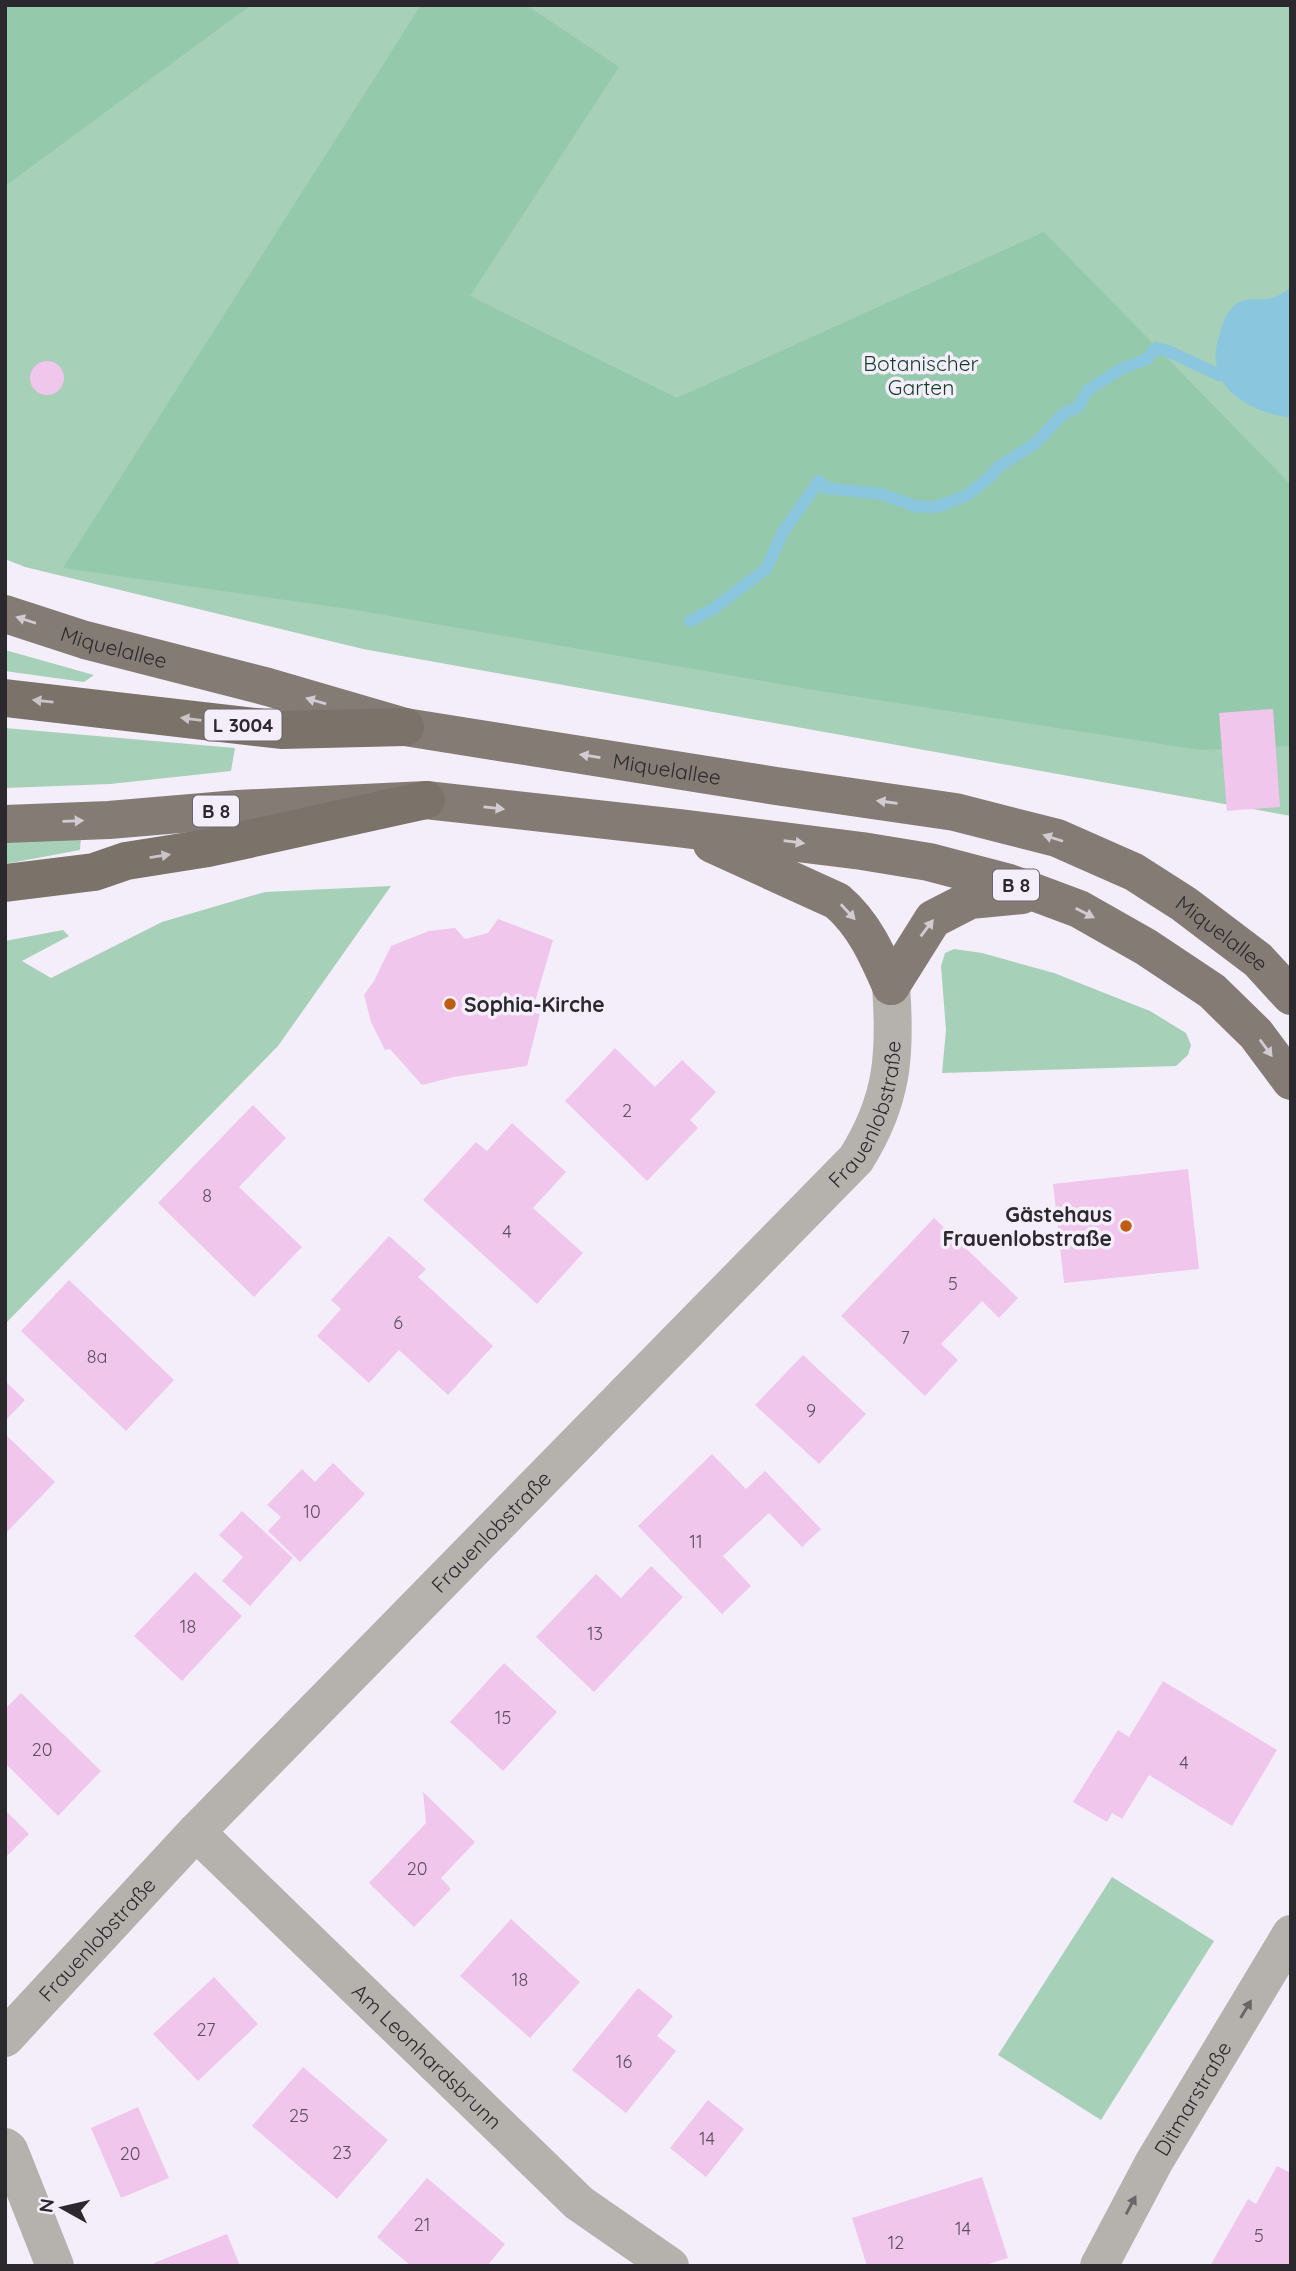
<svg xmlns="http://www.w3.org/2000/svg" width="1296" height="2271" font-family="Quicksand,sans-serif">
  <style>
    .green { fill: #a7d0b8 }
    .forest { fill: #94c9ab }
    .water { fill: #8bc6df }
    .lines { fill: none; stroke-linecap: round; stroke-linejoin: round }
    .stream { stroke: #8bc6df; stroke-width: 12 }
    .building { fill: #f1c6ec }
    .minor { stroke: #b5b1ad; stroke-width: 38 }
    .primary { stroke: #847c74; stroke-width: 38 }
    .trunk { stroke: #7b726a; stroke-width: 38 }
    .oneway { fill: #d2ccd2 }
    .oneway2 { fill: #cac3c8 }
    .oneway3 { fill: #6a6667 }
    .poi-dot { fill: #bd5e14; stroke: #f4eefa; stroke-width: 2.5 }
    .labels { text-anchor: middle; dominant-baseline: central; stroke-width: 7; stroke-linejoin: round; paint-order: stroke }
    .number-label { font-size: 18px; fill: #5d505e }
    .shield { fill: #f4eefa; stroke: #68646b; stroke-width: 2 }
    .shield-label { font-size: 19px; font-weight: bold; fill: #2c292e }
    .park-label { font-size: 21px; fill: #133d29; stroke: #f4eefa }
    .street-label { font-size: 21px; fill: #2c292e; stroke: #f4eefa }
    .poi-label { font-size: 21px; font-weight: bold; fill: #2c292e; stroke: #f4eefa; text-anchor: start }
  </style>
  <rect width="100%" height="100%" fill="#f4eefa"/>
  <g class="green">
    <path d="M5,5H1291V816L363,649L25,567L5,559Z"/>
    <path d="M5,650L94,675L84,682L5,671Z"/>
    <path d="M5,728L235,748L231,771L110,784L5,788Z"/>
    <path d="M5,836L81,837L80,850L5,864Z"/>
    <path d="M391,886L278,1046L5,1324V941L63,930L69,936L22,961L51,978L162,922L265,892Z"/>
    <path d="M954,949L982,953L1054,973L1150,1011L1186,1033L1191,1045L1188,1055L1176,1066L942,1073L946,1030L941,966L945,953Z"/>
    <path d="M1112,1877L1214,1941L1101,2120L998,2055Z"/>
  </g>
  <g class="forest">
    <path d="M5,5H251L5,186Z"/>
    <path d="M421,5H526L619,67L470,296L677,398L1044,232L1291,485V746L1200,750L820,691L356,610L63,568Z"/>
  </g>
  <path class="water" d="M1291,288V418C1246,411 1201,385 1220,333C1222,327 1224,318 1228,313C1242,293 1254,302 1271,298C1278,297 1285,291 1291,288Z"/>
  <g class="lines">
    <path class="stream" d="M690,621L713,609L766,569L783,532L819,481L826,488L881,494L918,507H936L966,496L991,476L998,467L1036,443L1063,414L1078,407L1088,390L1123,368L1147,359L1156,348L1168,351L1219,375"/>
  </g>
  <g class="building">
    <circle cx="47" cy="378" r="17"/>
    <path d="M1273,709L1280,807L1227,811L1219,713Z"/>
    <path d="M498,919L553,940L532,1012L540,1014L527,1066L453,1077L422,1085L390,1049L385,1050L371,1022L364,995L374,981L391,946L429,931L455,928L465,939L488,933Z"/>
    <path d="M615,1048L655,1087L682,1060L716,1092L690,1120L698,1128L647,1181L565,1101Z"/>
    <path d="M253,1105L286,1138L239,1187L302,1247L254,1297L158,1203Z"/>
    <path d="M512,1123L566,1172L533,1208L583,1253L537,1304L423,1200L476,1142L487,1151Z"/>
    <path d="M1188,1169L1199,1269L1064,1283L1053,1184Z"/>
    <path d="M934,1218L1018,1298L999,1318L982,1301L941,1344L958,1360L925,1396L841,1316Z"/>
    <path d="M389,1236L426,1269L418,1277L493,1346L448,1395L399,1350L369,1383L317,1336L341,1309L331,1300Z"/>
    <path d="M69,1280L174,1380L126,1431L21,1331Z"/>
    <path d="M803,1355L866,1414L819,1464L755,1405Z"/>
    <path d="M5,1381L25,1400L5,1421Z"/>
    <path d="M5,1434L55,1482L5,1534Z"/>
    <path d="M712,1454L746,1489L765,1471L821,1529L802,1547L769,1513L723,1556L751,1586L722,1614L638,1526Z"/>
    <path d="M333,1463L365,1494L300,1562L268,1531L281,1517L267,1505L302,1469L315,1482Z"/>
    <path d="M242,1511L293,1558L250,1606L222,1581L243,1557L219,1535Z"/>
    <path d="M651,1566L683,1597L594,1692L536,1637L596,1574L621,1598Z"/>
    <path d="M195,1572L242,1616L182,1681L134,1636Z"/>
    <path d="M504,1663L557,1712L503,1771L450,1722Z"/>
    <path d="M1163,1681L1277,1750L1232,1826L1149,1775L1122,1819L1112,1813L1107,1822L1073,1802L1118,1730L1129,1737Z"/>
    <path d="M21,1693L101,1771L58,1816L5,1763V1709Z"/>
    <path d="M423,1792L475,1842L441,1878L451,1889L414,1927L369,1883L426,1823Z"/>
    <path d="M5,1810L29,1834L5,1858Z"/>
    <path d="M511,1919L580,1982L530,2038L460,1976Z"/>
    <path d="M214,1977L258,2024L198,2081L153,2034Z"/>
    <path d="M638,1988L673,2016L657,2036L676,2051L626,2113L572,2070Z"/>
    <path d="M303,2067L388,2140L337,2199L252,2126Z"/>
    <path d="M708,2100L744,2129L706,2177L670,2148Z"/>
    <path d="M138,2107L169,2178L121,2198L91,2128Z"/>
    <path d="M1277,2166L1291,2173V2266H1210L1248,2199L1256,2204Z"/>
    <path d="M982,2177L1008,2258L982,2266H867L852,2218Z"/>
    <path d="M427,2178L505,2244L487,2266H411L377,2237Z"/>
    <path d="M227,2234L240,2266H155L154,2263Z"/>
  </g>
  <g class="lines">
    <g class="minor">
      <path id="s1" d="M196,1832L579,2203L670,2266"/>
      <path id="s2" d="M5,2038L196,1832L856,1159C893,1100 896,1054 891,986"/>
      <path d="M5,2147L9,2150L55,2266"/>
      <path id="s3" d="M1099,2266L1154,2162L1291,1934"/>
    </g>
    <g class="primary">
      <path id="s4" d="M5,614L85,640L268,687L405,727L776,786L955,812L1057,838L1134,872L1184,904L1258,960L1291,996"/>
      <path d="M5,824L109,820L238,809L426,800L678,828L862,851L929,862L1009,883L1079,909L1146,947L1212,991L1256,1034L1291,1081"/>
      <path d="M712,844L837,901C864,924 877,954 891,986"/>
      <path d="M891,986L933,919L970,900L1022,895"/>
    </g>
    <g class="trunk">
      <path d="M5,698L281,730L405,727"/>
      <path d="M5,883L94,872L126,861L208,848L426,800"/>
    </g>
  </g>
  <defs><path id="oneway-solid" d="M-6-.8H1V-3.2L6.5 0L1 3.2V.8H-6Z" transform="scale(1.75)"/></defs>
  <g class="oneway">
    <use href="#oneway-solid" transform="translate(26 620) rotate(-162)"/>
    <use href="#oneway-solid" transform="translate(316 701) rotate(-164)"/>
    <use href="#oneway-solid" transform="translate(590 756) rotate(-171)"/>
    <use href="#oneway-solid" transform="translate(887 802) rotate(-172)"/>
    <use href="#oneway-solid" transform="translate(494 808) rotate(6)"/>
    <use href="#oneway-solid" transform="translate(73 821) rotate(-2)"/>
    <use href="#oneway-solid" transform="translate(1053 838) rotate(-162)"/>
    <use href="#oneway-solid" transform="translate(794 842) rotate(7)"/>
    <use href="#oneway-solid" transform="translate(848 912) rotate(47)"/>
    <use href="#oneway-solid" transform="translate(1085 913) rotate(27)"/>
    <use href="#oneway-solid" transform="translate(927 928) rotate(-53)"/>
    <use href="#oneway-solid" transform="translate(1266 1048) rotate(54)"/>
  </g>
  <g class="oneway2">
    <use href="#oneway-solid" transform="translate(43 701) rotate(-174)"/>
    <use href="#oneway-solid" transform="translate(191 719) rotate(-173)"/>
    <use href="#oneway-solid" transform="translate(160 856) rotate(-9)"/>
  </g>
  <g class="oneway3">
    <use href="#oneway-solid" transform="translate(1246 2009) rotate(-59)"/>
    <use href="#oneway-solid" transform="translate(1131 2205) rotate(-62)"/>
  </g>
  <g class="poi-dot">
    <circle cx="450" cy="1004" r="7"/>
    <circle cx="1126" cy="1226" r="7"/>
  </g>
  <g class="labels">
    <g class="number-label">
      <text x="627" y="1110">2</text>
      <text x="207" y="1195">8</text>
      <text x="507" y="1231">4</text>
      <text x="953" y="1283">5</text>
      <text x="398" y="1322">6</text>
      <text x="905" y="1337">7</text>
      <text x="97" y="1356">8a</text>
      <text x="811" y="1410">9</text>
      <text x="312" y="1511">10</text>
      <text x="696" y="1541">11</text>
      <text x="188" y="1626">18</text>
      <text x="595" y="1633">13</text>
      <text x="503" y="1717">15</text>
      <text x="42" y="1749">20</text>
      <text x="1184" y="1762">4</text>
      <text x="417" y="1868">20</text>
      <text x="520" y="1979">18</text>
      <text x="206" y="2029">27</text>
      <text x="624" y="2061">16</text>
      <text x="299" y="2115">25</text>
      <text x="707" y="2138">14</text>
      <text x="342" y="2152">23</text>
      <text x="130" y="2153">20</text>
      <text x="422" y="2224">21</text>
      <text x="963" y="2228">14</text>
      <text x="1259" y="2235">5</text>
      <text x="896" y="2242">12</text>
    </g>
    <g class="shield">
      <rect x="204.5" y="709.5" width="77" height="31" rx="5"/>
      <rect x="193" y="795.5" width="46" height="31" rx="5"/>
      <rect x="993" y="869.5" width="46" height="31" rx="5"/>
    </g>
    <g class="shield-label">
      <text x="243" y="725">L 3004</text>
      <text x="216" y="811">B 8</text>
      <text x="1016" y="885">B 8</text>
    </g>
    <g class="park-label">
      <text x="921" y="363">Botanischer<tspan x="921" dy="24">Garten</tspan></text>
    </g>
    <g class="street-label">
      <text stroke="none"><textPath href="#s4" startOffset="114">Miquelallee</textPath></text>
      <text stroke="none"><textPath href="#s4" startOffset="681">Miquelallee</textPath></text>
      <text stroke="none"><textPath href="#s4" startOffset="1269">Miquelallee</textPath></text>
      <text stroke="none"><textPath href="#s2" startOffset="1269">Frauenlobstraße</textPath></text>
      <text stroke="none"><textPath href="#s2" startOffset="702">Frauenlobstraße</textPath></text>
      <text stroke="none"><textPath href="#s2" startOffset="135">Frauenlobstraße</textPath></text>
      <text stroke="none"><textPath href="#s1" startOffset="322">Am Leonhardsbrunn</textPath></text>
      <text stroke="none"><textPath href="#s3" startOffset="192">Ditmarstraße</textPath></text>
    </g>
    <g class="poi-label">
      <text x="464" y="1004">Sophia-Kirche</text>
      <text x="1112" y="1214" text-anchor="end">Gästehaus<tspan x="1112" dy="24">Frauenlobstraße</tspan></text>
    </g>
  </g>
  <rect width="1296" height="2271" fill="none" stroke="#2c292e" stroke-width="14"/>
  <g transform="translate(63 2208) rotate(278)" stroke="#f4eefa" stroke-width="5" paint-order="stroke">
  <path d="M0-5L12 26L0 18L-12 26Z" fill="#2c292e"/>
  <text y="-10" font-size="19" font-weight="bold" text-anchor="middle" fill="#2c292e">N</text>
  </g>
</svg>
